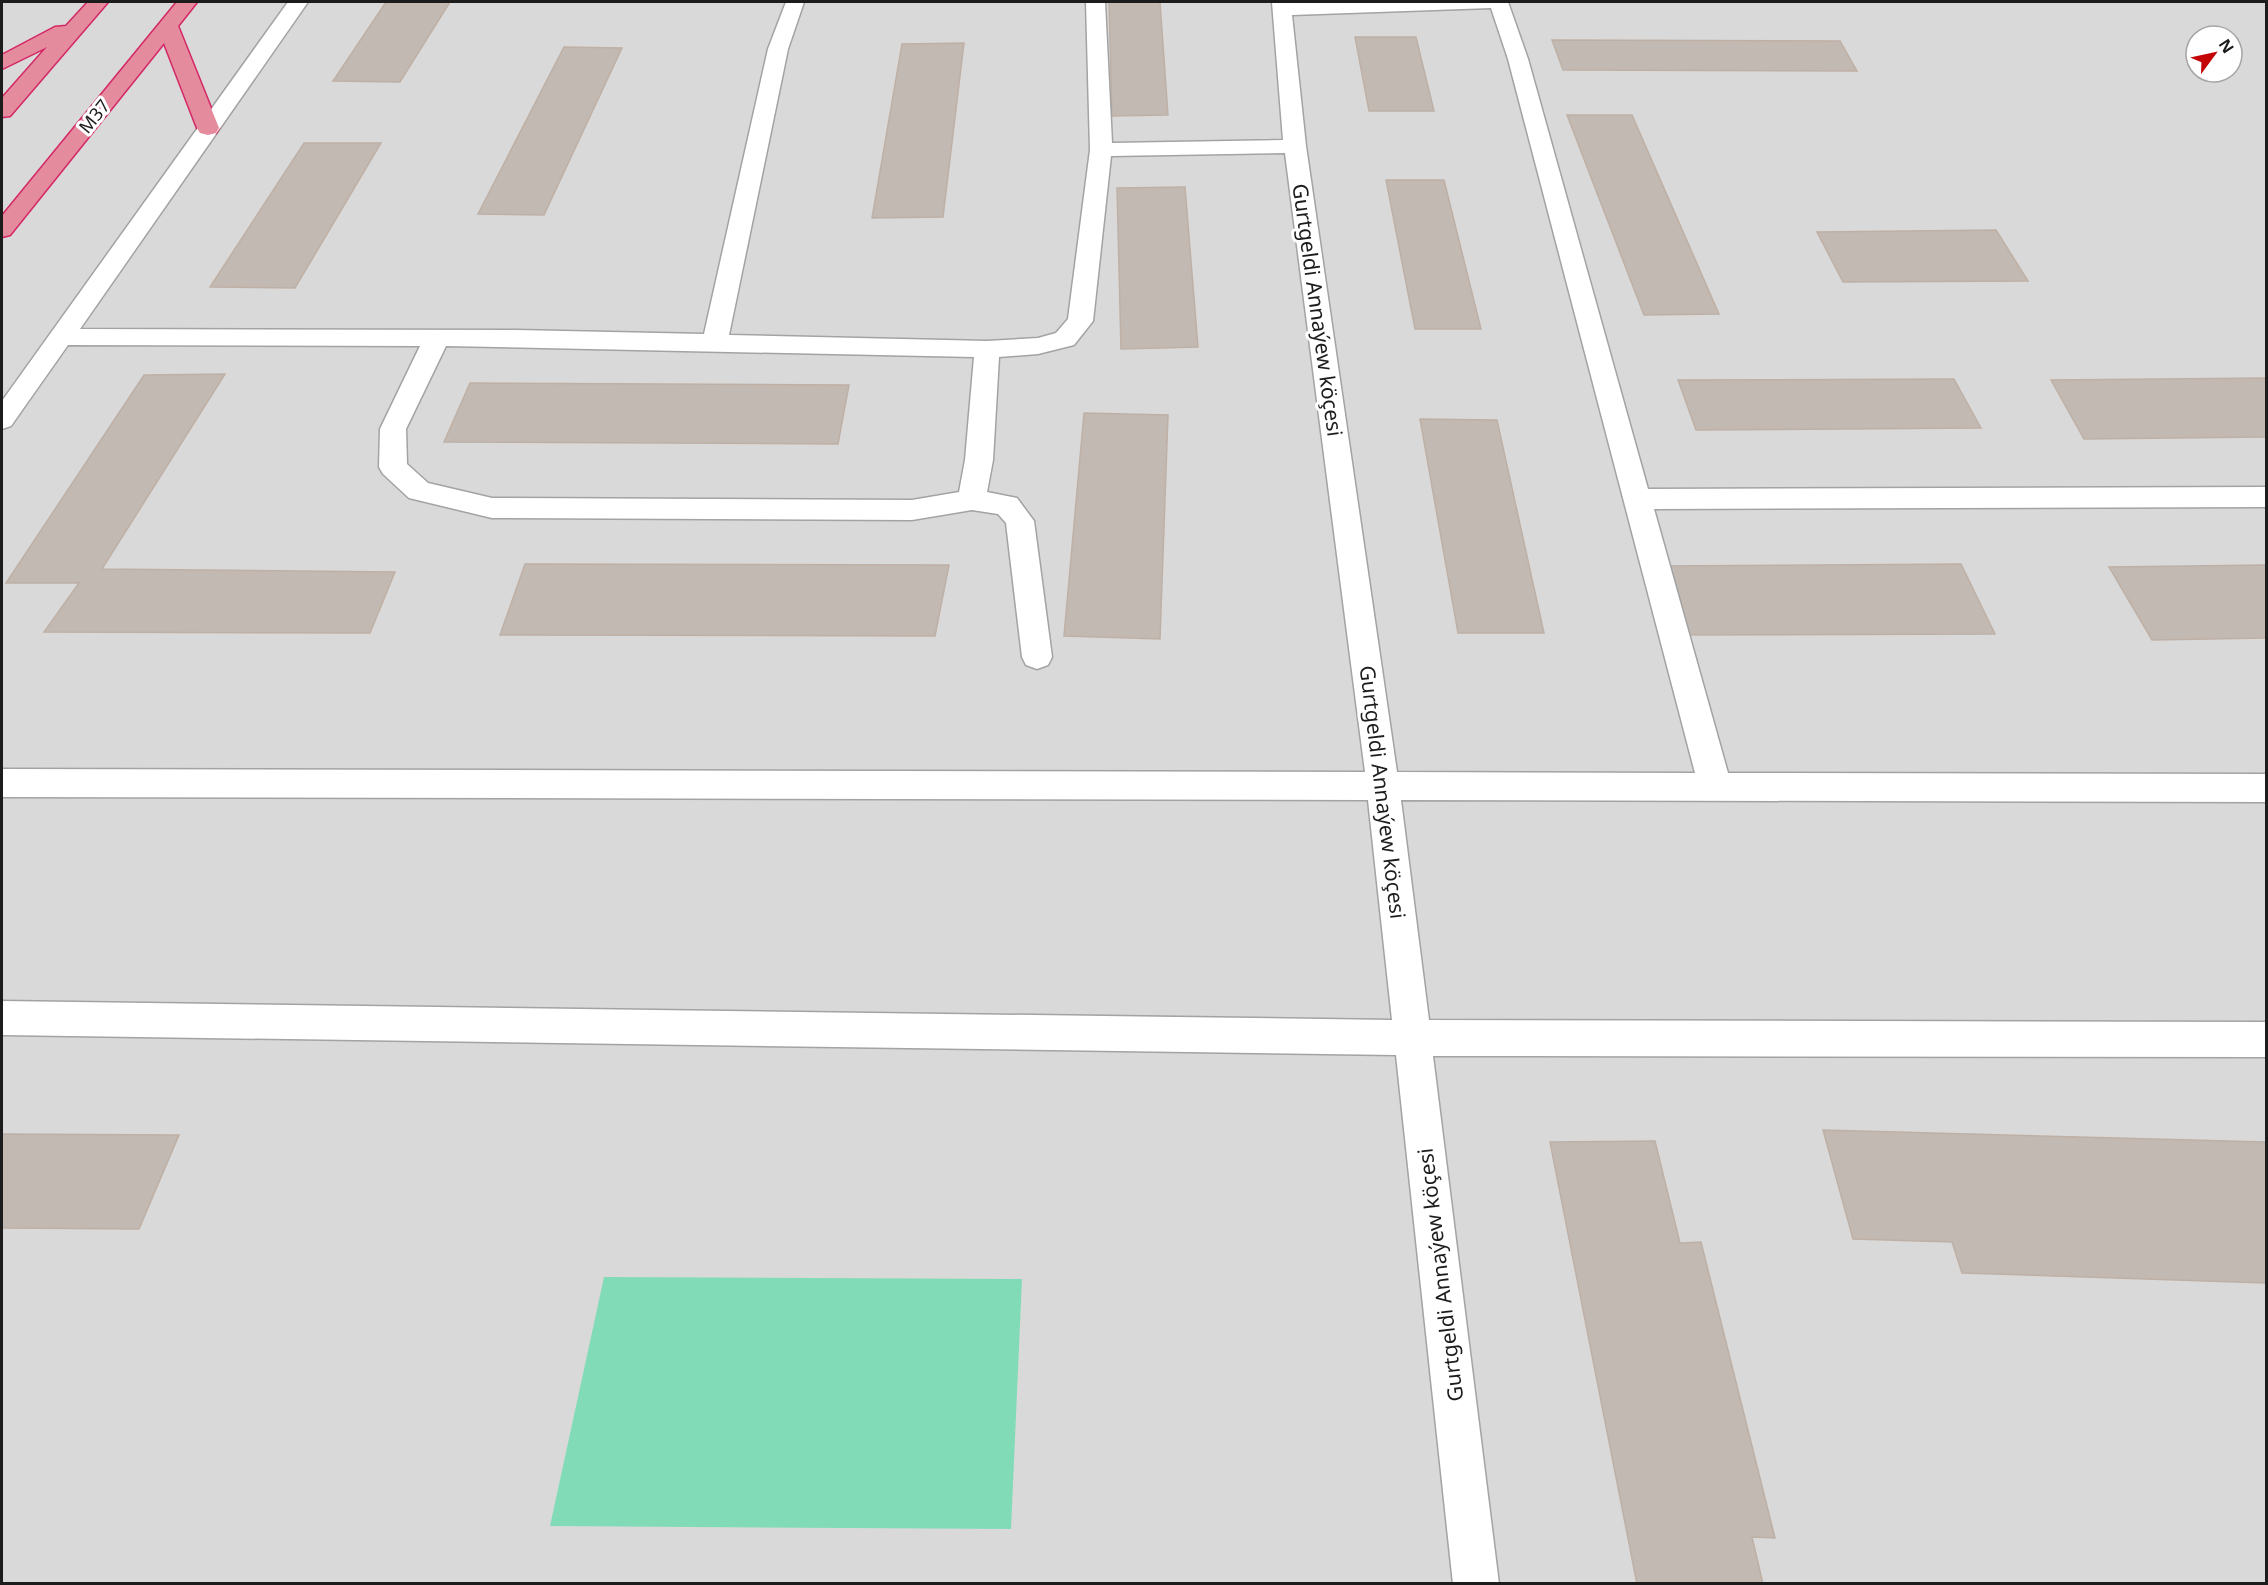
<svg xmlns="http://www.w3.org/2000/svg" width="2268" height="1585" font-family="'Noto Sans',sans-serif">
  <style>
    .residential { fill: #dad9d9; fill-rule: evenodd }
    .pitch { fill: #82dbb7 }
    .building { fill: #c2b9b2; stroke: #bfb0a5; stroke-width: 1.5 }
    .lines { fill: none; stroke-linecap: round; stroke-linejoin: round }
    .minor-casing { stroke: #a3a3a3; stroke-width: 3 }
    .highway-casing { stroke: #d32865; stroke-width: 3 }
    .minor { fill: #fff; fill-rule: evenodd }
    .highway { fill: #e48b9d; fill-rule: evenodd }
    .labels { text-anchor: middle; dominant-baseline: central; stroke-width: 6; stroke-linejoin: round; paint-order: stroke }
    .far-street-label { font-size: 18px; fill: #1c1c1c; stroke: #fff }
    .street-label { font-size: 21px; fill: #1c1c1c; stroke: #fff }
  </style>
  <rect width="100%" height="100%" fill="#eeeae2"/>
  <path class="residential" d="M2,2H2266V1583H2ZM2196,36H2232V72H2196Z"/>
  <path class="pitch" d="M604,1277L1022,1279L1011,1529L550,1526Z"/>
  <g class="building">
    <path d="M386,2H450L400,82L333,81Z"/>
    <path d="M1109,2H1160L1168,115L1112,116Z"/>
    <path d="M1355,37H1416L1434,111H1369Z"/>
    <path d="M1552,40L1840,41L1857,71L1563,70Z"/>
    <path d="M964,43L943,217L872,218L902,44Z"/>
    <path d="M564,47L622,48L544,215L478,214Z"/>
    <path d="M1567,115H1632L1719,314L1644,315Z"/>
    <path d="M304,143H381L295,288L210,287Z"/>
    <path d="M1386,180H1444L1481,329H1415Z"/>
    <path d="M1185,187L1198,347L1121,349L1117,188Z"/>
    <path d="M1996,230L2028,281L1843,282L1817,232Z"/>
    <path d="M225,374L102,569L395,572L370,633L44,632L79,583H6L144,375Z"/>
    <path d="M2266,378V437L2084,439L2051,380Z"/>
    <path d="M1954,379L1981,428L1696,430L1678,380Z"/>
    <path d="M470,383L849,385L838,444L444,442Z"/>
    <path d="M1084,413L1168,415L1160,639L1064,636Z"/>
    <path d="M1420,419L1497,420L1544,633H1458Z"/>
    <path d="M525,564L949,565L935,636L500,635Z"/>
    <path d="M1961,564L1995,634L1678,635L1656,566Z"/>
    <path d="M2266,565V638L2152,640L2109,567Z"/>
    <path d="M1823,1130L2266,1142V1283L1962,1273L1952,1242L1853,1239Z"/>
    <path d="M2,1134L179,1135L139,1229L2,1228Z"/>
    <path d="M1655,1141L1680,1243L1701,1242L1775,1538L1752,1537L1763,1584H1637L1550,1142Z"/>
  </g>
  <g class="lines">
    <g class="minor-casing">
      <path id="minor" d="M288,2H308L80,329L516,330L704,334L768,49L786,2H804L788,49L729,335L987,341L1038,338L1056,333L1068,319L1090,150L1086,2H1105L1112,143L1283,140L1272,2H1508L1528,59L1648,489L2266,487V507L1654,509L1728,773L2266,774V802L1401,800L1429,1020L2266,1022V1057L1433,1056L1499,1584H1453L1396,1055L2,1035V1001L1392,1020L1368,800L2,797V769L1365,772L1285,153L1111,156L1093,321L1074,345L1038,354L999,357L993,460L987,492L1017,498L1034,521L1052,657L1048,665L1037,669L1026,665L1022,657L1006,523L998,514L972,510L912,520L492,518L409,498L383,474L379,467L380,429L420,346L68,345L11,426L2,429V401ZM1491,8L1508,59L1695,773L1397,772L1306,146L1292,15ZM446,346L974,357L965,460L959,492L912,500L492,498L428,483L407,464L406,429Z"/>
    </g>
    <g class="highway-casing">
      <g id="highway">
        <path d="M88,2H108L10,116L2,117V98L47,47L2,69V55L55,27L66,26Z"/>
        <path d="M177,2H197L178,26L219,128L216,133L208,135L200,133L197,128L164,43L10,235L2,237V216Z"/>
      </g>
    </g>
    <use href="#minor" class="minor"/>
    <use href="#highway" class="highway"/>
  </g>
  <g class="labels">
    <g class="far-street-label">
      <text transform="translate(94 116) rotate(-51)">M37</text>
    </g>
    <g class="street-label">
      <text transform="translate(1318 310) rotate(82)">Gurtgeldi Annaýew köçesi</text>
      <text transform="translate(1383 792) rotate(83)">Gurtgeldi Annaýew köçesi</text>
      <text transform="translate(1440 1275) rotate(-97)">Gurtgeldi Annaýew köçesi</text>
    </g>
  </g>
  <rect width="2268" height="1585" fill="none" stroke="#1c1c1c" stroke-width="6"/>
  <g transform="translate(2214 54) rotate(57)"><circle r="28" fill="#ffffff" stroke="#a4a4a4" stroke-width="1.5"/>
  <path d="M0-4.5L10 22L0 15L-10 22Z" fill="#c30508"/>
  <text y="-9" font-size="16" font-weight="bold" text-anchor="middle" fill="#1c1c1c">N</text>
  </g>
</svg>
